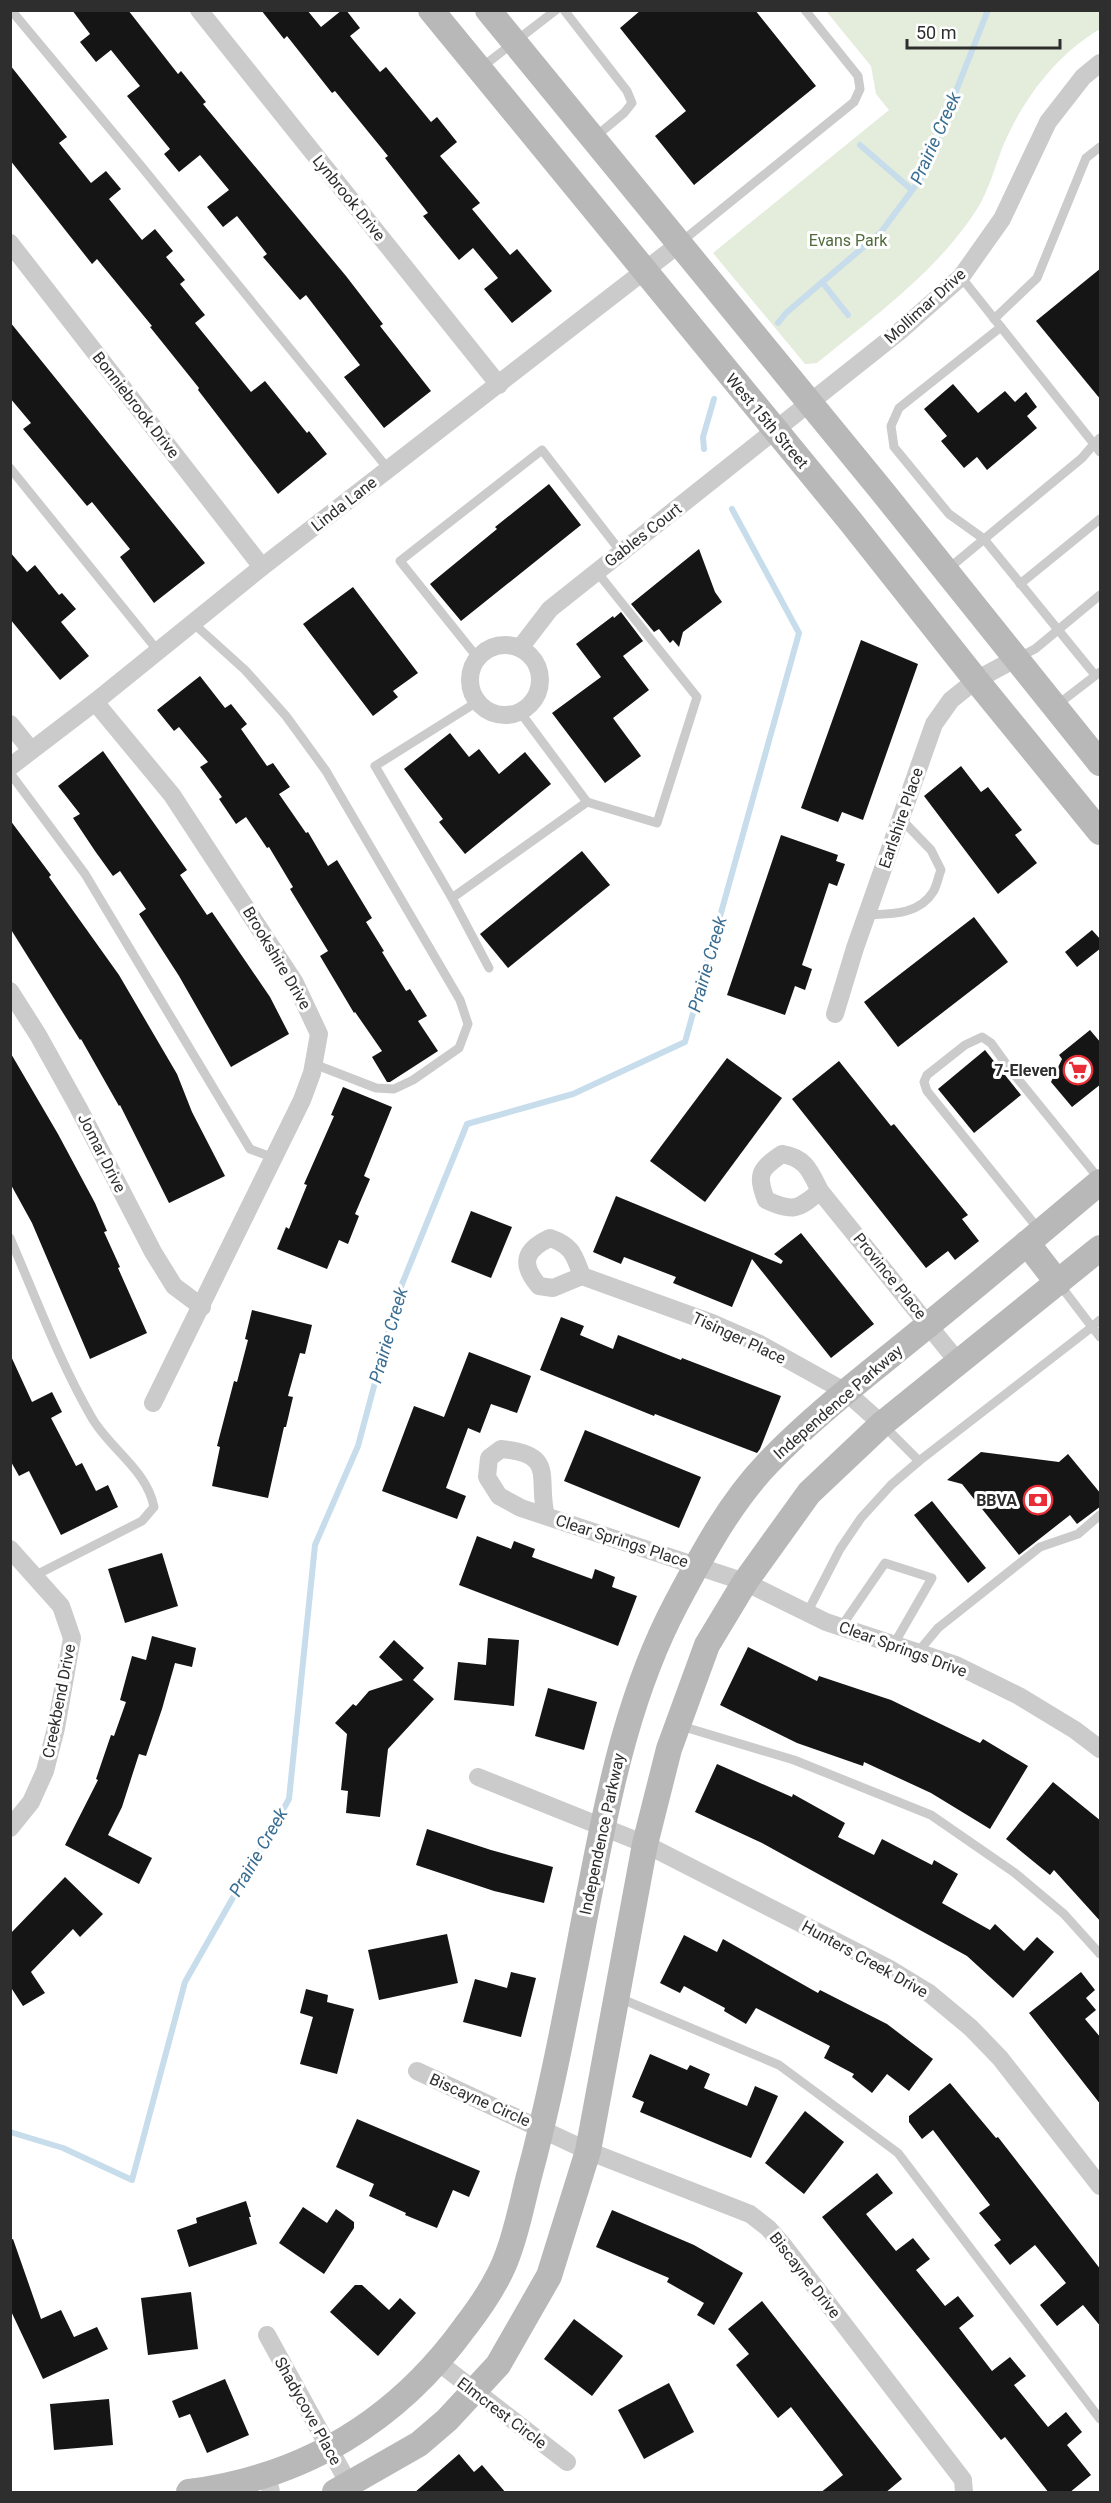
<svg xmlns="http://www.w3.org/2000/svg" width="1111" height="2503" font-family="Roboto,sans-serif">
  <style>
    .green { fill: #e4ecdc }
    .lines { fill: none; stroke-linecap: round; stroke-linejoin: round }
    .stream { stroke: #c7ddec; stroke-width: 6 }
    .building { fill: #151515 }
    .lane { stroke: #cbcbcb; stroke-width: 9 }
    .street { stroke: #cbcbcb; stroke-width: 18 }
    .secondary { stroke: #b8b8b8; stroke-width: 26 }
    .labels { text-anchor: middle; dominant-baseline: central; stroke-width: 6; stroke-linejoin: round; paint-order: stroke }
    .street-label { font-size: 16px; fill: #2e2e2e; stroke: #fff }
    .park-label { font-size: 16px; fill: #506b3b; stroke: #fff }
    .poi-label { font-size: 16px; font-weight: bold; fill: #2e2e2e; stroke: #fff; text-anchor: end }
    .water-label { font-size: 18px; font-style: italic; fill: #3a6e93; stroke: #fff }
  </style>
  <rect width="100%" height="100%" fill="#fff"/>
  <path class="green" d="M826,11H1100V29C1056,55 1023,99 1003,146C995,166 989,190 977,209C937,272 874,316 817,363L805,364L713,253L889,110L876,94L871,66Z"/>
  <g class="lines">
    <g class="stream">
      <path d="M860,145L912,190"/>
      <path d="M822,282L848,315"/>
      <path d="M778,323L786,313L881,232L922,177L988,10"/>
      <path d="M704,449L703,437L714,399"/>
      <path d="M10,2132L63,2148L132,2180L185,1982L289,1799L315,1545L358,1446L400,1289L467,1124L573,1094L685,1042L799,633L732,509"/>
    </g>
  </g>
  <g class="building">
    <path d="M72,10H128L178,74L181,71L206,102L203,104L346,276L383,324L380,326L431,391L384,428L344,377L360,365L306,295L300,300L263,257L267,254L237,216L223,227L207,207L229,190L200,155L179,172L164,154L170,149L127,96L140,86L111,50L96,62L80,42L90,34Z"/>
    <path d="M261,10H307L321,27L342,10H346L360,28L350,36L380,72L386,67L431,122L437,117L457,142L440,156L480,203L472,209L510,255L517,249L552,291L512,323L484,289L498,278L473,248L459,260L423,216L428,213L385,158L388,156L335,91L332,93L287,36L284,39Z"/>
    <path d="M641,10H755L816,86L694,185L655,136L686,111L620,28Z"/>
    <path d="M10,65L67,137L59,143L91,183L106,171L121,189L109,199L142,240L155,229L173,251L166,257L185,280L180,284L205,315L195,323L251,392L265,381L307,433L309,431L327,454L278,494L198,390L199,388L150,327L152,326L97,259L92,264L10,160Z"/>
    <path d="M1101,268V400L1036,321Z"/>
    <path d="M10,322L205,563L154,603L120,557L130,549L92,502L87,506L23,429L31,423L10,398Z"/>
    <path d="M953,384L978,413L1005,391L1015,402L1026,392L1037,407L1027,416L1037,428L987,470L977,457L964,468L941,441L947,436L924,409Z"/>
    <path d="M549,484L581,525L461,621L430,584L497,529L495,527Z"/>
    <path d="M699,549L715,592L722,602L683,632L679,647L673,640L670,643L659,629L654,632L631,604Z"/>
    <path d="M10,552L27,572L35,565L59,595L62,593L76,609L61,622L89,656L60,680L10,619Z"/>
    <path d="M353,587L418,673L393,691L398,697L373,716L303,624Z"/>
    <path d="M621,612L643,641L623,656L649,690L613,718L641,756L605,783L552,713L601,677L576,644L613,616L614,618Z"/>
    <path d="M861,640L918,664L863,820L842,812L838,822L801,808Z"/>
    <path d="M200,676L225,708L231,704L247,724L241,729L267,766L273,763L290,787L279,794L306,833L308,832L328,866L337,860L372,918L366,922L384,951L382,952L406,991L410,989L427,1016L418,1021L438,1051L390,1082H387L372,1057L382,1051L355,1012L354,1013L320,956L328,951L290,889L293,887L269,847L267,848L246,817L236,824L219,799L222,797L200,767L208,762L179,727L174,731L157,710Z"/>
    <path d="M450,733L469,757L479,749L499,774L525,752L551,784L465,854L439,822L443,819L404,769Z"/>
    <path d="M103,751L187,870L180,875L207,915L212,912L270,997L289,1034L231,1067L179,976L139,914L146,909L120,871L113,876L95,851L73,818L80,814L58,786Z"/>
    <path d="M961,766L981,792L988,787L1022,830L1015,835L1037,863L998,894L924,796Z"/>
    <path d="M10,820L51,875L49,877L119,975L177,1074L192,1112L225,1176L169,1203L120,1105L119,1106L81,1039L80,1040L10,928Z"/>
    <path d="M781,835L838,855L836,861L845,864L837,886L829,883L802,965L812,969L805,990L795,986L785,1015L727,995Z"/>
    <path d="M582,851L610,885L508,968L480,934Z"/>
    <path d="M974,917L1008,962L898,1047L864,1002Z"/>
    <path d="M1092,930L1101,940V948L1077,967L1065,952Z"/>
    <path d="M1090,1030L1101,1043V1084L1072,1107L1051,1082L1062,1059L1059,1055Z"/>
    <path d="M985,1050L1021,1095L974,1133L938,1089Z"/>
    <path d="M10,1052L58,1134L95,1203L107,1231L104,1232L120,1267L118,1268L147,1333L90,1359L32,1223L10,1183Z"/>
    <path d="M727,1058L782,1098L705,1202L650,1161Z"/>
    <path d="M839,1061L891,1126L894,1124L968,1215L962,1219L979,1241L955,1260L948,1251L926,1268L792,1099Z"/>
    <path d="M343,1087L392,1107L364,1176L370,1179L355,1214L359,1216L348,1244L339,1240L327,1269L277,1249L286,1227L289,1229L307,1185L304,1184L334,1116L331,1115Z"/>
    <path d="M616,1196L781,1264L783,1261L774,1254L801,1233L874,1324L831,1358L752,1259L732,1307L673,1283L676,1277L624,1257L621,1264L593,1252Z"/>
    <path d="M471,1211L512,1227L491,1278L451,1262Z"/>
    <path d="M252,1310L312,1325L305,1354L300,1353L288,1396L293,1397L286,1427H284L268,1498L212,1486L220,1447L217,1446L234,1381L237,1382L248,1340L245,1339Z"/>
    <path d="M561,1317L584,1326L580,1335L613,1349L618,1335L681,1360L682,1358L781,1396L760,1449L757,1453L655,1414L654,1416L540,1370Z"/>
    <path d="M469,1352L531,1376L517,1413L491,1404L480,1433L468,1428L446,1488L466,1496L457,1519L382,1491L414,1406L444,1417Z"/>
    <path d="M10,1354L32,1402L52,1392L62,1412L51,1418L76,1466L82,1463L96,1491L108,1485L118,1507L61,1535L29,1471L19,1476L10,1460Z"/>
    <path d="M585,1430L701,1477L679,1528L564,1481Z"/>
    <path d="M981,1452L1059,1462L1068,1454L1101,1494V1506L1077,1524L1070,1515L1019,1555L962,1484L947,1480Z"/>
    <path d="M932,1501L986,1568L968,1583L914,1515Z"/>
    <path d="M477,1536L511,1549L514,1541L535,1549L532,1557L592,1579L595,1569L615,1577L612,1587L637,1596L618,1646L459,1585Z"/>
    <path d="M162,1553L178,1606L125,1623L108,1569Z"/>
    <path d="M152,1636L196,1648L192,1667L175,1663L162,1709L146,1756L139,1754L122,1807L108,1835L152,1858L139,1884L65,1845L98,1780L96,1779L111,1735L114,1736L126,1702L120,1700L132,1656L146,1660Z"/>
    <path d="M488,1638L519,1640L514,1706L454,1700L458,1662L486,1665Z"/>
    <path d="M394,1640L424,1668L413,1680L434,1699L388,1749L380,1817L346,1813L348,1791L341,1790L347,1734L335,1723L353,1704L356,1706L369,1691L403,1680L379,1657Z"/>
    <path d="M748,1647L817,1681L819,1676L891,1700L980,1743L983,1739L1028,1766L990,1829L931,1793L864,1762L863,1766L797,1743L720,1705Z"/>
    <path d="M548,1688L597,1702L584,1750L535,1736Z"/>
    <path d="M717,1764L792,1797L793,1794L845,1823L838,1837L874,1855L882,1839L932,1865L934,1860L958,1874L942,1903L990,1930L995,1924L1024,1951L1037,1937L1054,1952L1013,1998L967,1956L762,1843L695,1812Z"/>
    <path d="M1053,1782L1101,1821V1922L1054,1870L1050,1875L1006,1839Z"/>
    <path d="M427,1829L491,1850L553,1867L544,1903L494,1891L416,1865Z"/>
    <path d="M65,1877L103,1914L80,1937L73,1929L31,1972L45,1993L23,2006L10,1986V1934Z"/>
    <path d="M447,1934L458,1983L379,2000L368,1950Z"/>
    <path d="M684,1935L717,1952L723,1939L818,1993L820,1990L887,2024L933,2059L909,2091L887,2074L872,2093L852,2077L854,2074L824,2058L830,2046L756,2008L746,2024L724,2011L725,2008L684,1986L680,1993L660,1983Z"/>
    <path d="M511,1972L536,1978L521,2037L463,2022L475,1979L507,1988Z"/>
    <path d="M1081,1972L1095,1990L1086,1998L1096,2010L1085,2019L1101,2038V2105L1029,2013Z"/>
    <path d="M306,1989L328,1995L327,2002L354,2009L337,2074L300,2064L313,2017L300,2013Z"/>
    <path d="M650,2054L687,2070L690,2065L710,2074L704,2088L747,2106L755,2086L778,2096L751,2158L640,2112L644,2102L632,2097Z"/>
    <path d="M950,2083L996,2138L998,2137L1101,2270V2327L1083,2305L1057,2326L1040,2305L1066,2283L1035,2245L1010,2265L994,2245L1001,2240L979,2213L990,2205L933,2130L922,2139L909,2122V2116Z"/>
    <path d="M805,2111L844,2142L804,2194L765,2163Z"/>
    <path d="M357,2119L480,2171L469,2197L453,2190L437,2228L405,2215L406,2213L369,2196L374,2184L336,2167Z"/>
    <path d="M877,2173L893,2193L866,2214L896,2251L913,2238L930,2259L916,2270L945,2306L958,2296L974,2316L959,2328L992,2371L1010,2357L1026,2376L1014,2385L1048,2427L1066,2412L1082,2432L1067,2445L1091,2475L1069,2493H1049L1005,2437L1001,2440L822,2217Z"/>
    <path d="M246,2201L251,2217H249L257,2244L189,2267L177,2230L197,2223L196,2218Z"/>
    <path d="M303,2207L327,2223L336,2209L354,2222V2228L324,2274L279,2243Z"/>
    <path d="M612,2210L694,2245L743,2273L714,2325L697,2315L704,2303L667,2282L669,2278L596,2247Z"/>
    <path d="M13,2239L41,2319L61,2310L74,2337L97,2327L108,2349L43,2379L10,2309V2240Z"/>
    <path d="M355,2285H362L389,2310L400,2298L416,2313L378,2356L330,2312Z"/>
    <path d="M191,2292L198,2349L148,2355L141,2298Z"/>
    <path d="M762,2301L902,2479L885,2493H820L843,2475L791,2407L778,2418L736,2365L749,2354L728,2329Z"/>
    <path d="M574,2319L623,2356L592,2396L544,2359Z"/>
    <path d="M225,2379L249,2435L207,2453L190,2414L179,2418L172,2401Z"/>
    <path d="M669,2383L694,2432L644,2459L618,2410Z"/>
    <path d="M109,2399L113,2445L54,2450L50,2404Z"/>
    <path d="M459,2454L474,2472L482,2465L506,2493H414Z"/>
  </g>
  <g class="lines">
    <g class="lane">
      <path d="M11,10L141,166L389,470"/>
      <path d="M564,10L627,91L632,103L624,113L595,137"/>
      <path d="M482,67L556,10"/>
      <path d="M681,242L854,102L860,89L858,76L805,10"/>
      <path d="M994,319L1037,278L1086,158L1100,147"/>
      <path d="M1001,327L899,408L891,426L894,447L949,514L984,539L1095,675"/>
      <path d="M1100,438L1094,444L1100,452"/>
      <path d="M10,468L158,651"/>
      <path d="M948,569L1082,458L1094,444L961,277"/>
      <path d="M1020,584L1100,519"/>
      <path d="M193,623L245,670L286,716L326,771L460,1000L468,1024L459,1048L413,1080L394,1089L376,1088L314,1064"/>
      <path d="M477,657L400,561L542,450L621,552"/>
      <path d="M1019,657L1035,649L1100,595"/>
      <path d="M477,702L375,766L452,898L587,802L657,823L697,697L597,572"/>
      <path d="M1057,705L1100,672"/>
      <path d="M520,712L587,802"/>
      <path d="M10,773L85,874L250,1149L274,1158"/>
      <path d="M452,898L489,968"/>
      <path d="M867,915C890,914 919,915 933,892C937,886 938,877 941,870L931,850L901,819"/>
      <path d="M1040,1231L927,1091L924,1082L927,1075L965,1045L982,1037L991,1043L1009,1068L1100,1180"/>
      <path d="M10,1238C36,1298 59,1361 92,1418C110,1449 147,1470 154,1507L142,1521L34,1576"/>
      <path d="M1060,1285L1092,1327L1100,1320"/>
      <path d="M884,1426L919,1461"/>
      <path d="M807,1613L840,1549L861,1518L891,1485L919,1461L1092,1327L1100,1337"/>
      <path d="M841,1627L885,1563L932,1578L894,1644"/>
      <path d="M918,1652L938,1628L1040,1547L1078,1534L1100,1515"/>
      <path d="M681,1726L794,1760L931,1815L1015,1873L1064,1914L1100,1954"/>
      <path d="M617,1997L779,2065L898,2153L1100,2419"/>
    </g>
    <g class="street">
      <path d="M199,10L499,385"/>
      <path d="M10,243L262,567"/>
      <circle cx="505" cy="680" r="35"/>
      <path d="M520,648L550,609L900,331L961,277L1002,219L1048,122L1083,77L1100,63"/>
      <path d="M95,702L172,795L295,983L319,1034L312,1073L302,1100L153,1403"/>
      <path d="M10,724L31,750"/>
      <path d="M10,767L95,702L262,567L679,244"/>
      <path d="M10,991L38,1035L78,1107L153,1252L174,1286L202,1307"/>
      <path d="M835,1014L855,948L934,724L951,700L976,680L1017,658"/>
      <path d="M820,1191C798,1210 793,1212 766,1200C756,1174 760,1169 782,1154C806,1158 810,1171 820,1191L958,1362"/>
      <path d="M550,1238C573,1246 574,1255 582,1276L553,1288L539,1286C520,1264 524,1250 550,1238Z"/>
      <path d="M582,1276L712,1323L760,1344L846,1392L882,1424"/>
      <path d="M546,1516C536,1478 558,1454 501,1449L489,1458L487,1477L499,1496L521,1508L745,1582L826,1622L956,1665L1019,1696L1075,1730L1100,1749"/>
      <path d="M10,1549L61,1606L72,1638L56,1728L45,1771L31,1802L10,1828"/>
      <path d="M478,1777L645,1844L888,1968L929,1993L971,2028L1000,2058L1100,2186"/>
      <path d="M417,2071L588,2151L750,2214L768,2228L783,2245L963,2480L964,2492"/>
      <path d="M267,2335L350,2486"/>
      <path d="M438,2362L567,2462"/>
      <path d="M267,2475L271,2492"/>
    </g>
    <g class="secondary">
      <path d="M431,10L851,522L976,680L1100,832"/>
      <path d="M488,10L882,491L1100,763"/>
      <path d="M1027,1243L1058,1283"/>
      <path d="M189,2492C304,2477 397,2421 465,2327C482,2305 499,2280 508,2254C517,2230 522,2204 528,2180C555,2081 572,1980 592,1880C610,1786 631,1689 676,1604C702,1555 730,1502 769,1462C814,1415 867,1375 917,1334C979,1284 1039,1233 1100,1182"/>
      <path d="M335,2492L419,2444L447,2420L498,2365L549,2276L588,2151L645,1844L669,1749L707,1645L745,1582L809,1493L882,1424L1100,1248"/>
    </g>
  </g>
  <defs>
    <g id="supermarket-ring" transform="scale(1.5)"><circle r="9.5" fill="#fff" stroke="#e92d36" stroke-width="1.5"/><path d="M-6-5.5h2.5l.6 2H6L4.5 2H-2.5L-4.4-4H-6ZM-1.5 3.2a1.3 1.3 0 1 0 .1 0ZM3 3.2a1.3 1.3 0 1 0 .1 0Z" fill="#e92d36"/></g>
    <g id="bank-ring" transform="scale(1.5)"><circle r="9.5" fill="#fff" stroke="#e92d36" stroke-width="1.5"/><path d="M-6-4H6V4H-6ZM0-2.3a2.3 2.3 0 1 0 0 4.6a2.3 2.3 0 1 0 0-4.6Z" fill="#e92d36"/></g>
  </defs>
  <g fill-rule="evenodd">
    <use href="#supermarket-ring" x="1078" y="1070"/>
    <use href="#bank-ring" x="1038" y="1500"/>
  </g>
  <g class="labels">
    <g class="street-label">
      <text transform="translate(349 198) rotate(51)">Lynbrook Drive</text>
      <text transform="translate(925 306) rotate(-42)">Mollimar Drive</text>
      <text transform="translate(136 405) rotate(52)">Bonniebrook Drive</text>
      <text transform="translate(767 421) rotate(50)">West 15th Street</text>
      <text transform="translate(344 504) rotate(-38)">Linda Lane</text>
      <text transform="translate(643 535) rotate(-38)">Gables Court</text>
      <text transform="translate(901 818) rotate(-71)">Earlshire Place</text>
      <text transform="translate(277 958) rotate(59)">Brookshire Drive</text>
      <text transform="translate(102 1153) rotate(63)">Jomar Drive</text>
      <text transform="translate(890 1276) rotate(51)">Province Place</text>
      <text transform="translate(739 1338) rotate(25)">Tisinger Place</text>
      <text transform="translate(838 1402) rotate(-41)">Independence Parkway</text>
      <text transform="translate(622 1541) rotate(18)">Clear Springs Place</text>
      <text transform="translate(903 1649) rotate(20)">Clear Springs Drive</text>
      <text transform="translate(59 1701) rotate(-79)">Creekbend Drive</text>
      <text transform="translate(602 1834) rotate(-78)">Independence Parkway</text>
      <text transform="translate(865 1959) rotate(29)">Hunters Creek Drive</text>
      <text transform="translate(480 2100) rotate(24)">Biscayne Circle</text>
      <text transform="translate(805 2275) rotate(52)">Biscayne Drive</text>
      <text transform="translate(308 2411) rotate(61)">Shadycove Place</text>
      <text transform="translate(502 2413) rotate(37)">Elmcrest Circle</text>
    </g>
    <g class="park-label">
      <text x="848" y="240">Evans Park</text>
    </g>
    <g class="poi-label">
      <text x="1057" y="1070">7-Eleven</text>
      <text x="1017" y="1500">BBVA</text>
    </g>
    <g class="water-label">
      <text transform="translate(935 138) rotate(-66)">Prairie Creek</text>
      <text transform="translate(707 964) rotate(-74)">Prairie Creek</text>
      <text transform="translate(388 1335) rotate(-74)">Prairie Creek</text>
      <text transform="translate(258 1852) rotate(-60)">Prairie Creek</text>
    </g>
  </g>
  <rect width="1111" height="2503" fill="none" stroke="#2e2e2e" stroke-width="24"/>
  <path d="M907 39v9h153v-9" fill="none" stroke="#2e2e2e" stroke-width="3"/>
  <text x="916" y="39" font-size="18" fill="#2e2e2e" stroke="#ffffff" stroke-width="4.5" paint-order="stroke">50 m</text>
</svg>
